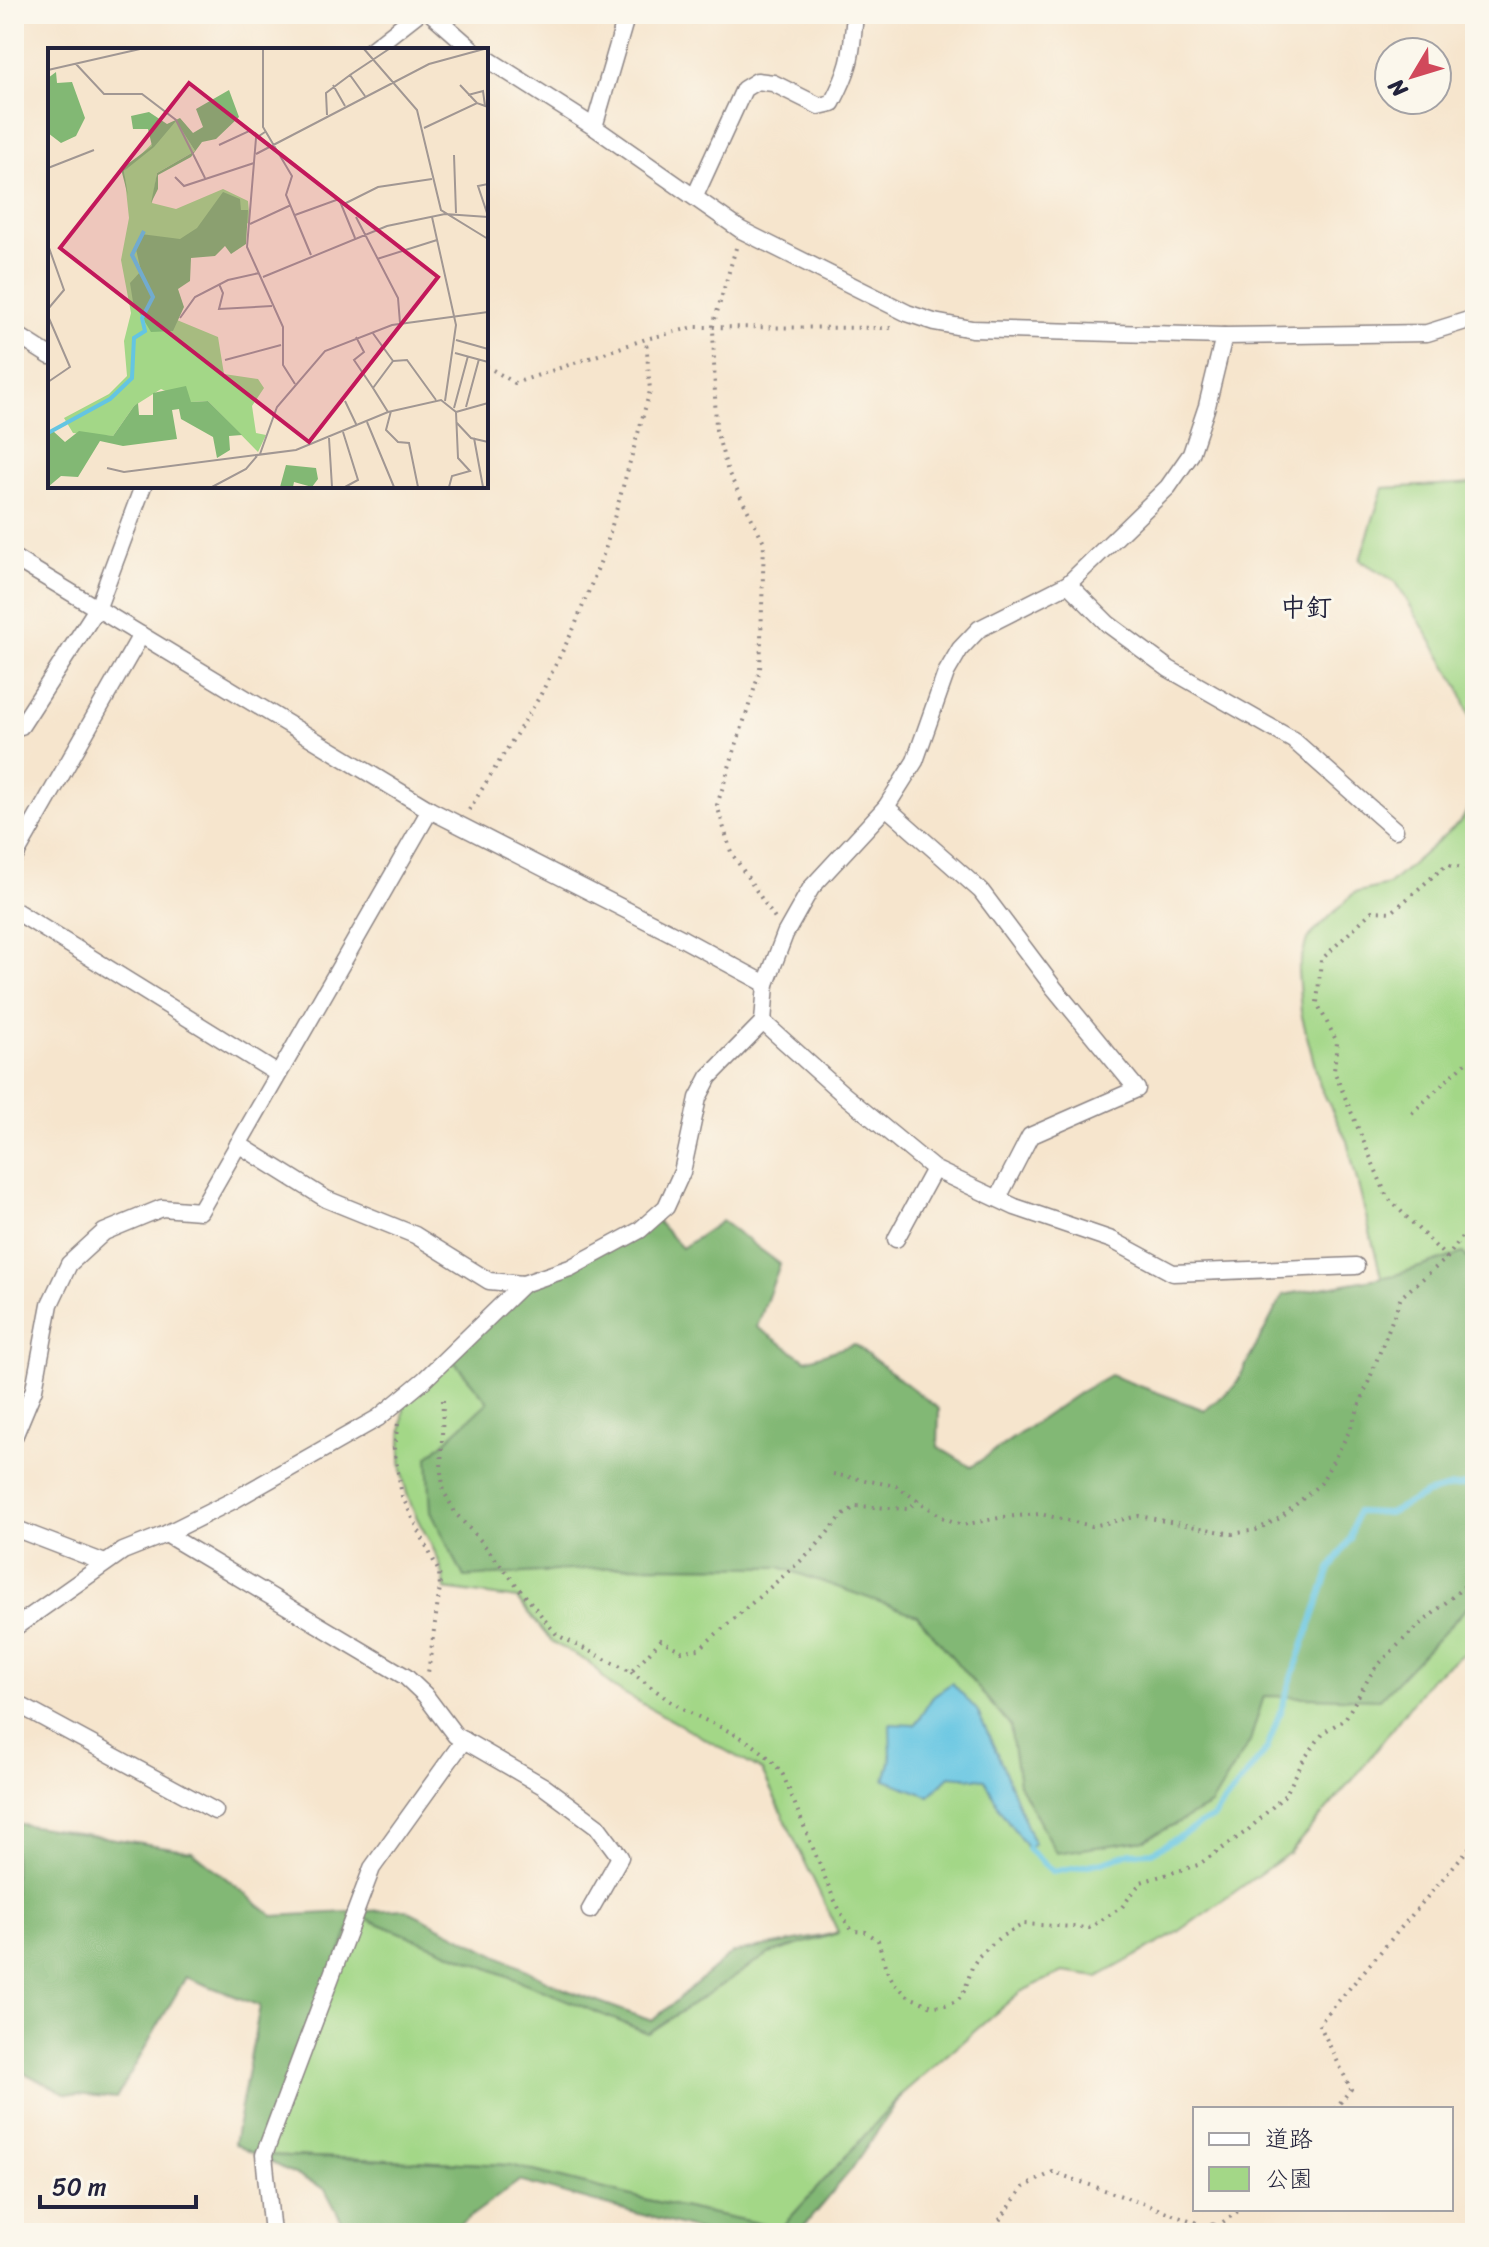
<svg xmlns="http://www.w3.org/2000/svg" width="1489" height="2247" font-family="Sriracha,'Klee One',sans-serif">
  <style>
    .green { fill: #a3d787; stroke: #627c61; stroke-width: 2 }
    .forest { fill: #82b874; stroke: #526d58; stroke-width: 2 }
    .water { fill: #64c5e2; stroke: #43748e; stroke-width: 2 }
    .lines { fill: none; stroke-linecap: round; stroke-linejoin: round }
    .stream { stroke: #64c5e2; stroke-width: 6 }
    .lane-casing { stroke: #8c8484; stroke-width: 11 }
    .street-casing { stroke: #8c8484; stroke-width: 19 }
    .path { stroke: #8c8484; stroke-width: 4; stroke-dasharray: 2 6; stroke-linecap: butt }
    .lane { stroke: #fff; stroke-width: 8 }
    .street { stroke: #fff; stroke-width: 16 }
    .labels { text-anchor: middle; dominant-baseline: central; stroke-width: 6; stroke-linejoin: round; paint-order: stroke }
    .quarter-label { font-size: 26px; font-weight: bold; fill: #22223b; stroke: #fbf7ec }
    .inset-river { fill: none; stroke: #64c5e2; stroke-width: 4 }
    .inset-road { fill: none; stroke: #a19793; stroke-width: 2 }
    .view { fill: #c2185b; fill-opacity: 0.15; stroke: #c2185b; stroke-width: 4 }
    .inset-edge { fill: none; stroke: #22223b; stroke-width: 4 }
  </style>
  <rect width="100%" height="100%" fill="#fbf7ec"/>
  <filter id="ink" filterUnits="userSpaceOnUse"><feTurbulence type="fractalNoise" baseFrequency=".0125" numOctaves="2"/><feDisplacementMap in="SourceGraphic" scale="16" xChannelSelector="R" yChannelSelector="G"/><feConvolveMatrix kernelMatrix="1 2 1 2 8 2 1 2 1" color-interpolation-filters="sRGB"/></filter>
  <filter id="wash" filterUnits="userSpaceOnUse"><feTurbulence type="fractalNoise" baseFrequency=".006" numOctaves="4" result="noise"/><feDisplacementMap in="SourceGraphic" scale="32" xChannelSelector="R" yChannelSelector="G"/><feGaussianBlur stdDeviation="1.8" result="paint"/><feColorMatrix in="noise" values="0 0 0 0 0 0 0 0 0 0 0 0 0 0 0 0 0 1.4 0 .05"/><feComposite in="paint" operator="in"/></filter>
  <g filter="url(#wash)">
    <rect width="100%" height="100%" fill="#f6e5cd"/>
    <g class="green">
      <path d="M1475,483V731L1459,687L1396,582L1360,560L1383,488Z"/>
      <path d="M1475,795V1645L1432,1677L1354,1778L1289,1853L1177,1933L1098,1977L1063,1972L1020,1992L904,2092L781,2228L652,2201L510,2165L264,2155L355,1914L648,2033L769,1953L838,1932L762,1771L611,1686L590,1663L552,1642L517,1599L445,1589C442,1549 415,1526 406,1490C397,1459 402,1428 405,1396L509,1297L945,1499L1364,1355L1381,1276L1347,1141L1320,1086L1301,1013L1298,971L1307,939L1354,893L1388,885L1462,820Z"/>
    </g>
    <g class="forest">
      <path d="M654,1218L682,1248L722,1221L780,1264L757,1327L806,1360L854,1344L939,1409L938,1447L971,1467L1080,1392L1110,1375L1205,1410L1235,1386L1283,1295L1395,1275L1463,1253L1475,1268V1599L1380,1699L1264,1696L1250,1741L1211,1805L1145,1840L1056,1853L1019,1784L1010,1726L917,1615L780,1567L633,1566L464,1577L431,1512L428,1457L488,1402L451,1358L523,1286Z"/>
      <path d="M14,1823L192,1851L273,1916L405,1909L564,1989L652,2021L732,1953L838,1933L769,1954L648,2033L355,1914L264,2155L510,2165L652,2201L781,2228L904,2092L851,2170L798,2233H708L519,2181L460,2224L457,2233H348L325,2189L234,2144L260,2006L186,1977L116,2098L65,2093L14,2068Z"/>
    </g>
    <path class="water" d="M952,1683L977,1710L1002,1764L1034,1844L1028,1849L1000,1810L985,1779L950,1776L929,1796L885,1780L891,1759L890,1724L915,1725L934,1695Z"/>
    <g class="lines">
      <path class="stream" d="M1028,1849L1053,1872L1103,1862L1130,1853L1152,1852L1213,1817L1267,1749L1330,1569L1350,1539L1357,1512L1389,1513L1426,1494L1452,1487L1475,1484"/>
    </g>
  </g>
  <g filter="url(#ink)">
    <g class="lines">
      <g class="lane-casing">
        <path id="lane" d="M1213,2228L1216,2233"/>
      </g>
      <g class="street-casing">
        <g id="street">
          <path d="M432,14L473,50"/>
          <path d="M371,50L417,14"/>
          <path d="M486,58L594,127L741,230L907,313L934,322L972,329L1224,336L1427,333L1475,318"/>
          <path d="M594,127L627,14"/>
          <path d="M695,196L744,89L757,81L773,83L819,106L832,103C852,65 851,56 855,14"/>
          <path d="M14,333L50,356"/>
          <path d="M14,558L430,810L683,939L766,984"/>
          <path d="M1068,584L1108,624L1169,669L1293,740L1395,830"/>
          <path d="M21,726L98,607L143,486"/>
          <path d="M886,807L981,891L1054,988L1137,1089L1030,1136L998,1198"/>
          <path d="M14,858L141,635"/>
          <path d="M14,910L278,1074"/>
          <path d="M763,1022L843,1094L934,1169L1015,1207L1112,1240L1173,1273L1356,1266"/>
          <path d="M238,1144L326,1199L415,1235L489,1281L523,1284"/>
          <path d="M896,1239L934,1169"/>
          <path d="M14,1437L34,1389L50,1304L69,1264L104,1232L162,1208L200,1211L430,810"/>
          <path d="M14,1528L105,1563"/>
          <path d="M166,1534L406,1677L425,1695L455,1735L543,1786L597,1826L620,1857L590,1910"/>
          <path d="M14,1628L123,1551L166,1534L234,1500L378,1418L424,1380L523,1284L570,1268L640,1230L666,1207L682,1172L698,1098L709,1077L763,1022L766,984L785,934L811,888L886,807L915,761L946,673L960,649L979,629L1068,584L1168,487L1191,454L1207,406L1224,336"/>
          <path d="M14,1702L215,1811"/>
          <path d="M272,2233L264,2155L372,1868L464,1740"/>
        </g>
      </g>
      <g class="path">
        <path d="M736,248L713,326L716,430L728,472L764,542L760,671L717,805L731,852L775,919"/>
        <path d="M486,366L515,383L646,339L695,327L894,328"/>
        <path d="M469,810L540,696L574,628L605,550L650,391L646,339"/>
        <path d="M1412,1113L1475,1054"/>
        <path d="M1447,1258L1387,1197L1334,1071L1337,1042L1317,1003L1321,960L1372,911L1392,912L1446,865L1475,870"/>
        <path d="M443,1400L441,1472L444,1492L456,1514L481,1541L557,1635L631,1672L661,1640L682,1651L699,1649L812,1551L841,1517L856,1506L908,1509L919,1499"/>
        <path d="M398,1424L394,1448L402,1496L439,1572L440,1587L428,1673"/>
        <path d="M833,1474L896,1486L944,1518L962,1525L1004,1517L1040,1514L1092,1526L1139,1516L1232,1534L1256,1530L1280,1518L1321,1483L1350,1430L1401,1297L1447,1258L1475,1218"/>
        <path d="M631,1672C646,1683 661,1695 676,1705C716,1729 756,1735 783,1775L833,1897L848,1926L854,1931L866,1932L878,1940L886,1969L894,1983L909,1997L932,2006L945,2005L957,2001L965,1990L972,1967L979,1956L1000,1937L1024,1924L1089,1928L1122,1907L1141,1882L1198,1865L1247,1831L1286,1794L1304,1759L1324,1732L1345,1719L1374,1669L1405,1638L1475,1577"/>
        <path d="M1335,2109L1351,2089L1319,2024L1475,1841"/>
        <path d="M1223,2222L1241,2209"/>
        <path d="M990,2233L1024,2187L1053,2172L1201,2224"/>
      </g>
      <use href="#lane" class="lane"/>
      <use href="#street" class="street"/>
    </g>
  </g>
  <g class="labels">
    <g class="quarter-label">
      <text x="1306" y="607">中釘</text>
    </g>
  </g>
  <g transform="translate(48 48)">
    <rect width="440" height="440" fill="#f6e5cd"/>
    <path d="M128,72L147,103L109,125L104,155L128,161L175,141L200,153L202,174L142,204L122,263L129,272L170,289L176,326L210,331L216,340L204,358L208,385L218,387L210,404L160,353L143,354L113,341L86,358L65,388L25,385L16,370L61,346L79,328L76,293L83,265L73,212L81,170L76,123Z" fill="#a3d787"/>
    <path d="M8,24L9,35L24,34L37,70L28,88L13,95L0,85V30ZM181,42L191,69L168,91L154,94L143,109L110,127V141L103,155L109,125L147,103L128,73L106,99L76,123L80,148L73,121L104,98L100,81H85L83,68L101,64L119,76L132,70L145,85L155,79L148,61ZM175,144L192,151L193,162H200L198,196L183,206L177,198L167,208L143,210L142,233L130,241L136,259L125,283L103,284L85,254L82,235L93,223L87,197L93,186L132,191L149,180ZM138,338L143,354L160,353L194,387L181,388L182,402L169,410L165,389L133,371L131,361L124,362L129,391L75,398L52,393L30,429L13,428L0,439V387L5,383L17,394L31,383L65,388L86,358L90,355L91,367H105V345ZM238,417L268,420L270,431L264,439L246,434L245,439H232Z" fill="#82b874"/>
    <path class="inset-river" d="M0,385L62,351L84,330L86,290L97,283L94,270L105,249L84,207L96,183"/>
    <path class="inset-road" d="M215,1V79L244,128L238,147L263,207M316,1L369,62L393,162L440,191M28,16L56,46H94L128,72L157,130M0,22L92,1M285,37L297,58M412,37L429,55M420,47L435,43L437,58M317,48L302,27L341,1M279,67L278,45L302,27M376,80L429,55L440,59M217,84L208,90L199,199L235,279V317L247,336M171,97L201,83L210,88M208,106L381,16L436,1M406,107L408,165M0,120L46,102M127,129L136,138L206,115M294,157L330,139L384,131M247,167L291,151L307,190M440,168L430,138L440,136M308,169L350,250L352,275M384,169L408,277L397,353M202,176L243,157M0,197L16,242L0,261M329,211L389,192M215,229L339,178L397,166L440,169M171,236L175,245L171,261L224,258M0,268L22,319L0,334M132,270L147,249L180,232L211,225M324,284L345,313L325,340L340,364M308,289L316,304L306,312L325,340M408,292L440,301M407,305L440,314M177,312L233,297M345,313L359,312L388,352M297,353L309,378M418,359L431,311M406,360L420,308M343,363L338,382L350,394L361,395L370,439M408,364L440,355M319,374L346,439M408,374L423,390L440,394M295,384L310,432L297,439M281,390L284,439M426,390L435,439M212,406L229,359L277,303L344,277L440,264M59,420L76,424L248,402L340,364L393,352L408,364L410,410L422,423L404,428L401,439M164,439L198,421L209,408"/>
    <path class="view" d="M141,35L390,229L261,394L12,200Z"/>
    <rect width="440" height="440" class="inset-edge"/>
  </g>
  <rect width="1489" height="2247" fill="none" stroke="#fbf7ec" stroke-width="48"/>
  <rect x="1193" y="2107" width="260" height="104" fill="#fbf7ec" stroke="#a4a2a5" stroke-width="2"/>
  <rect x="1209" y="2133" width="40" height="12" fill="#ffffff" stroke="#a4a2a5" stroke-width="2"/>
  <text x="1265" y="2147" font-size="24" fill="#22223b">道路</text>
  <rect x="1209" y="2167" width="40" height="24" fill="#a3d787" stroke="#a4a2a5" stroke-width="2"/>
  <text x="1265" y="2187" font-size="24" fill="#22223b">公園</text>
  <g transform="translate(1413 76) rotate(232)"><circle r="38" fill="#fbf7ec" stroke="#a4a2a5" stroke-width="2"/>
  <path d="M0-6L14 30L0 20L-14 30Z" fill="#d1495b"/>
  <text y="-12" font-size="22" font-weight="bold" text-anchor="middle" fill="#22223b">N</text>
  </g>
  <path d="M40 2195v12h156v-12" fill="none" stroke="#22223b" stroke-width="4"/>
  <text x="52" y="2195" font-size="24" fill="#22223b" stroke="#fbf7ec" stroke-width="6" paint-order="stroke">50 m</text>
</svg>
